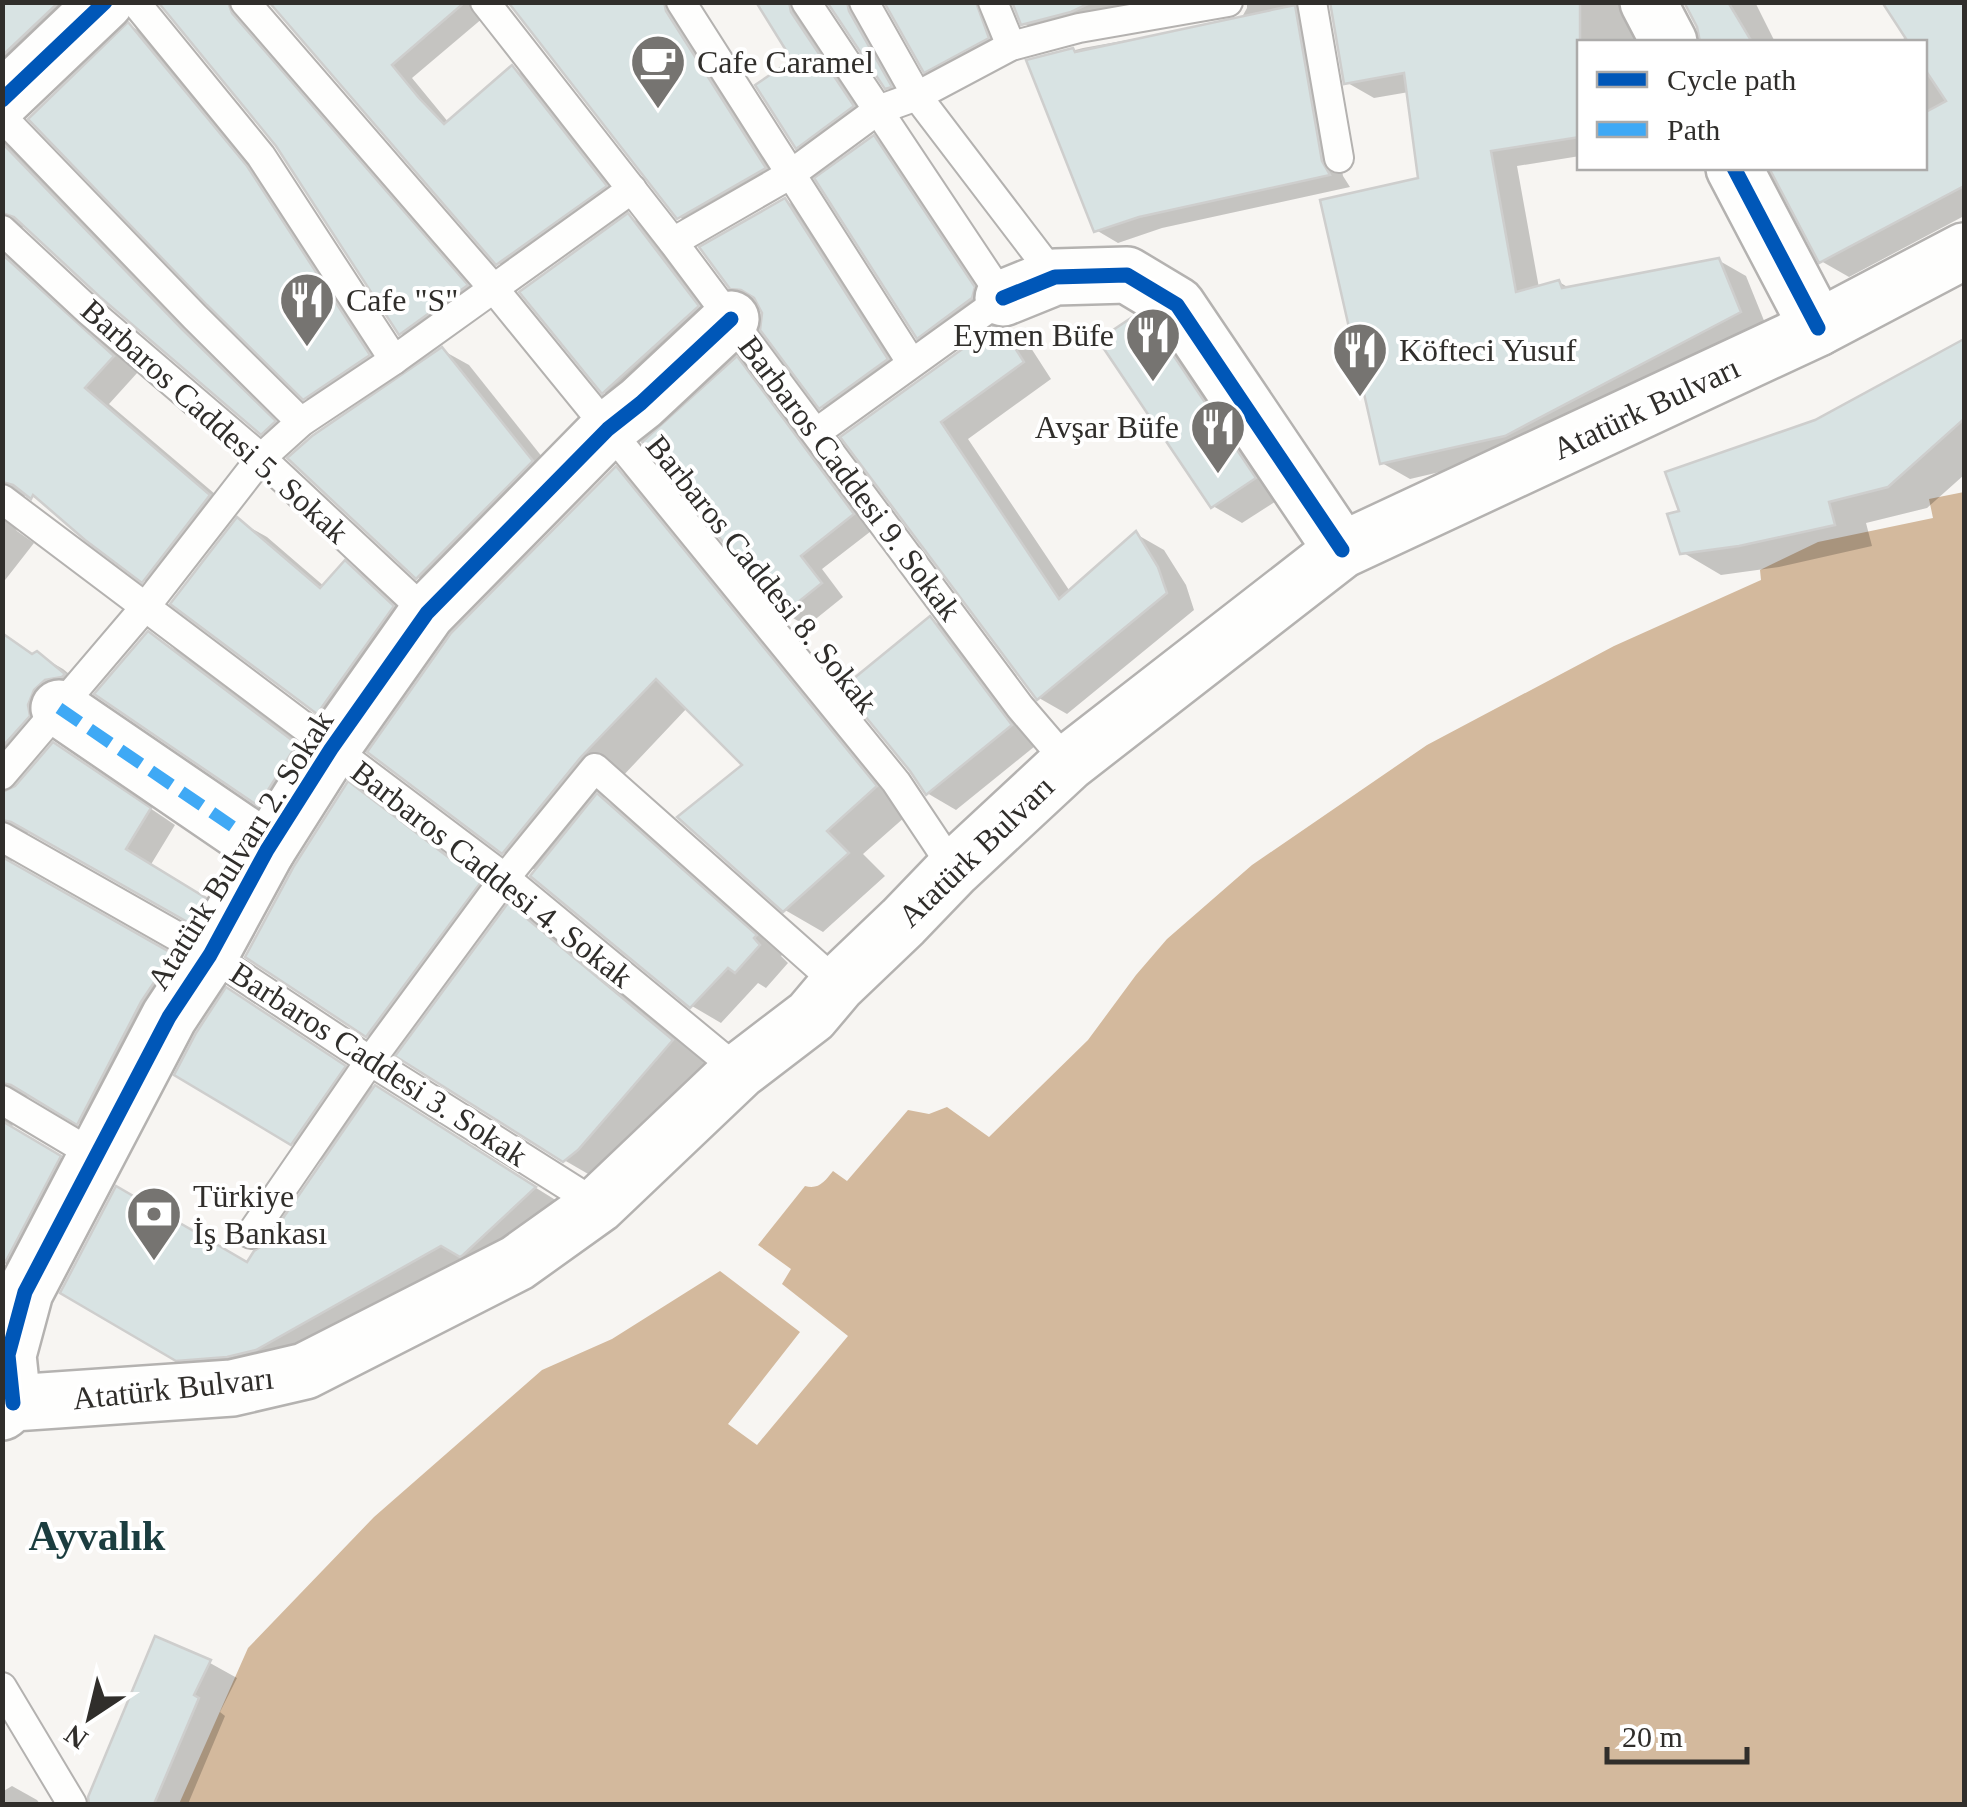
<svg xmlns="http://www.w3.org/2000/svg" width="1967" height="1807" font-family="'Times New Roman',serif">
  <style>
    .water { fill: #d3b99d }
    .shadow { fill: #0003 }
    .building { fill: #d8e3e3; stroke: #cececd; stroke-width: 2.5 }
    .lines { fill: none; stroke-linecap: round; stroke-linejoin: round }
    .lane-casing { stroke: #b4b2b0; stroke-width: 32 }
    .street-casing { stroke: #b4b2b0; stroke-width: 60 }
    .secondary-casing { stroke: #b4b2b0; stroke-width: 60 }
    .primary-casing { stroke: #b4b2b0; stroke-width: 60 }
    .lane { stroke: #fefefd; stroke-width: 28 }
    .street { stroke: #fefefd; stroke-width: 55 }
    .secondary { stroke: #fefefd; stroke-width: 55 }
    .primary { stroke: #fefefd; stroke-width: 55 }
    .quiet { stroke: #3fa9f5; stroke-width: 12; stroke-dasharray: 25 12; stroke-linecap: butt }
    .cycleway-casing { stroke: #fff; stroke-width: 21 }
    .cycleway { stroke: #0057b8; stroke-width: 15 }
    .labels { text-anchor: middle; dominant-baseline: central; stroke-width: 8; stroke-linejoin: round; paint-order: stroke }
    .poi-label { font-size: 32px; fill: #302e2b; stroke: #fff; text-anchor: start }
    .street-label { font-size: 32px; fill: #302e2b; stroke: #fff }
    .district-label { font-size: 42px; font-weight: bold; fill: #1b3d3f; stroke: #fff }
  </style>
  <rect width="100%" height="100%" fill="#f7f5f2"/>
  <path class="water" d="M1964,492V1804H179L248,1648L374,1517L542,1370L612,1339L720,1271L800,1332L728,1424L757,1445L848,1336L782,1284L791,1269L758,1245L805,1186C819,1190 825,1181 833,1171L847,1181L908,1110L929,1114L947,1107L989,1137L1088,1040L1136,975L1167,939L1252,865L1427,745L1614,646L1761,580L1760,570L1818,542L1933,518L1929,499Z"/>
  <g class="shadow">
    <path d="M2,2H100L2,98Z"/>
    <path d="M161,2H251L492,301L427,348L400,333L277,144Z"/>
    <path d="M270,2H495L490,12L412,78L449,123L512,68L534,81L627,199L520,276L498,263Z"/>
    <path d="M511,2H680L787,181L701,230L679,217Z"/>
    <path d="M759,2H816L875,119L819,160L797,147L795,61Z"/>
    <path d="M830,2H874L909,100L887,87Z"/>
    <path d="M887,2H1002L1010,51L948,83L926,71Z"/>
    <path d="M1014,2H1211L1046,36L1023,23Z"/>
    <path d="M1247,2H1323L1316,19L1343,176L1350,187L1162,228L1118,243L1096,230L1029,62L1083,48L1233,21L1242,17L1247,8Z"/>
    <path d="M1350,2H1649L1652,42H1580V156L1517,166L1539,288L1559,282L1571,289L1718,260L1746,276L1767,328L1533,450L1410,479L1382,463L1420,179L1409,92L1374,98L1346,82Z"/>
    <path d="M1686,2H1755L1775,42H1702L1699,28Z"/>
    <path d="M1885,2H1964V216L1849,277L1821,261L1772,168H1924V42H1897L1907,37Z"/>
    <path d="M129,25L148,36L266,180L388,367L324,409L305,398Z"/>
    <path d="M2,134L299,437L288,448L262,433L28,227H23L14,233L16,260L138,372L109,404L235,511L169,595L143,580L52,508L30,495L23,496L13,504L11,522L17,531L34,543L2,584Z"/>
    <path d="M874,138L903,155L1003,306L948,354L919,337Z"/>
    <path d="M785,200L811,216L913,374L847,422L821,407L759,303L731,287Z"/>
    <path d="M628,216L654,231L723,322L629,407L604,392Z"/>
    <path d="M1135,319L1184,348L1284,496L1242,523L1213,506Z"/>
    <path d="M1002,331L1031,348L1051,379L968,439L1071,593L1136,534L1164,550L1186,585L1194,610L1067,714L1039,698L844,437Z"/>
    <path d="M1960,345L1964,348V475L1927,508L1866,523L1872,546L1779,567L1721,575L1682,552L1683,513L1816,422Z"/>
    <path d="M442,350L469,365L558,477L444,592L418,577L291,458Z"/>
    <path d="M737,360L760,373L875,528L822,569L843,597L807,626L784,613Z"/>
    <path d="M616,469L654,491L914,809L863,854L885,876L823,932L785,910L746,765L688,707L620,779L603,799L627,813L784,953L781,956L788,963L766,988L758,983L721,1023L692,1006L537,871L503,852Z"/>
    <path d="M238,521L267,537L325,587L345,563L374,580L422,624L348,729L318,712L174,603Z"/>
    <path d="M930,619L960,636L1040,742L956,810L927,793Z"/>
    <path d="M148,634L178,651L325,762L288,821L259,804Z"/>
    <path d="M2,648L34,656L37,654L63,669L89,690L14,778L10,793L79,760L175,825L150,866L230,914L218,937L39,835L28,833L20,835L10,854L13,864L19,869L197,971L104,1137L37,1098L29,1096L19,1099L10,1117L13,1127L18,1132L85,1172L31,1277L2,1262Z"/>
    <path d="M348,785L374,800L505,898L393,1050L367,1035Z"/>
    <path d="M509,907L547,929L710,1063L602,1182L564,1160Z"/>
    <path d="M256,1007L373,1084L372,1086L570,1209L293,1370L214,1380L63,1292L248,1266L267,1246L325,1162L292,1143Z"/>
    <path d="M156,1639L210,1663L237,1678L220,1712L225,1716L188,1804H90V1798Z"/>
    <path d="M12,1786L37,1800L40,1804H2V1792Z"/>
  </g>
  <g class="building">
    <path d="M2,2H59L2,56Z"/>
    <path d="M158,2H228L232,13L468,285L399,335L276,146Z"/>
    <path d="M269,2H465L392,65L419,98L444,124L512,65L607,186L496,265Z"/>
    <path d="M508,2H664L666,11L766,168L677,219Z"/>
    <path d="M756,2H789L791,12L854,106L796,149L755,85L792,60Z"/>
    <path d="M827,2H847L849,11L892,87L885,89Z"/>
    <path d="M884,2H976L989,38L924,73Z"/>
    <path d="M1012,2H1092L1071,12L1021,25Z"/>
    <path d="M1330,2H1580V137L1491,151L1516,292L1559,280L1562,288L1719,258L1741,312L1505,436L1380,464L1320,200L1418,178L1404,73L1344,84Z"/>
    <path d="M1684,2H1728L1752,42H1700L1697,27Z"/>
    <path d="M1882,2H1964V186L1819,263L1769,168H1924V113L1946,101L1924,68V42H1908Z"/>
    <path d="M1295,5L1322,161L1330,175L1139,217L1094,232L1026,60L1073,48L1075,52Z"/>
    <path d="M128,22L247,166L370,355L303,400L207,305L28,119Z"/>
    <path d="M874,135L975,287L972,298L917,339L814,178Z"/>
    <path d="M2,143L182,329L276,421L261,435L100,297L14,217L2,213Z"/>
    <path d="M785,198L888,359L819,409L760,330L762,313L754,298L741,290L730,289L699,247Z"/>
    <path d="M628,213L699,306L602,394L519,292Z"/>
    <path d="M2,254L114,356L85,388L210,495L142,583L85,540L33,495L31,499L13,485L2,482Z"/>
    <path d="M1134,316L1155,328L1256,478L1211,508L1098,340Z"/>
    <path d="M993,327L1003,329L1024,362L941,422L1059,599L1136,531L1158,567L1167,593L1037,700L840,437Z"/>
    <path d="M1964,339V419L1888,487L1829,502L1835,525L1739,546L1680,554L1667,514L1679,511L1665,472L1815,420Z"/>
    <path d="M442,347L533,461L416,579L287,458L312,436Z"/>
    <path d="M737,356L854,514L801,556L822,583L782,615L642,442Z"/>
    <path d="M616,466L877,786L827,831L849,853L783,912L677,817L742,765L656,679L581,757L502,854L367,752L451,633Z"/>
    <path d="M237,517L320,588L345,560L394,606L317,714L170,604Z"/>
    <path d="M930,616L1012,725L926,795L910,771L842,688Z"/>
    <path d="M148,631L297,744L258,806L94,694Z"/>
    <path d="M2,633L32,654L37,651L65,674L62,677L45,680L34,690L28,705L30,716L2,747Z"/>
    <path d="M53,742L151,808L126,849L206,898L191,924L11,822L2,820V792L15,786Z"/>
    <path d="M348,781L481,882L366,1037L245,957L294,866Z"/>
    <path d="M597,793L757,935L754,938L760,945L735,973L728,968L690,1008L530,876Z"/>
    <path d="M2,857L173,954L141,1002L77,1125L11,1085L2,1083Z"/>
    <path d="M508,903L673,1040L578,1150L563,1162L395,1056Z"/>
    <path d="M226,987L346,1066L291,1145L174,1075L196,1033Z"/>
    <path d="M375,1085L536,1187L463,1255L460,1257L441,1246L256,1350L227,1357L176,1361L60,1293L116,1186L247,1262L254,1251L265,1244Z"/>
    <path d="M2,1121L61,1156L6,1261L2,1260Z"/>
    <path d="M155,1636L211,1660L194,1695L199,1698L154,1804H89L88,1797Z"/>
  </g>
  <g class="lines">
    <g class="lane-casing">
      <g id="lane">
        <path d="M135,2L261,156L394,360"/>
        <path d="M245,2L494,289L896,782L954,869"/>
        <path d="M485,2L673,242L1020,707L1068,763"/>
        <path d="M681,2L911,362"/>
        <path d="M806,2L1003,298L817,432"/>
        <path d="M864,2L917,96L1055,277"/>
        <path d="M993,2L1011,46"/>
        <path d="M1312,2L1339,158"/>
        <path d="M2,117L195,317L301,422"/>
        <path d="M2,230L88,310L261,458L427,613"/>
        <path d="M673,242L791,174L878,110L917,96L1011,46L1079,28L1228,2"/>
        <path d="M2,499L505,878L739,1071"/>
        <path d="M2,775L146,606L261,458L301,422L394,360L632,189"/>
        <path d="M2,837L210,955L370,1061L598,1205"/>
        <path d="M2,1100L96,1156"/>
        <path d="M251,1234L370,1061L505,878L595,768L838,984"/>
        <path d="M2,1687L72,1804"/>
      </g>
    </g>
    <g class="street-casing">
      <g id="street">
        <path d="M1003,298L1055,277L1127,275L1177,305L1342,550"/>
        <path d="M59,708L267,850"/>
        <path d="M13,1403L8,1355L25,1292L169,1017L210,955L267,850L331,749L427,613L608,429L641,403L731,319"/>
      </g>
    </g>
    <g class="secondary-casing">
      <g id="secondary">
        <path d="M1648,2L1669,42"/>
        <path d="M2,100L105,2"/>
        <path d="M1734,168L1818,328"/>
      </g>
    </g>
    <g class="primary-casing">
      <path id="primary" d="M2,1412L13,1403L232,1388L305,1371L517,1263L598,1205L739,1071L811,1016L838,984L903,922L954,869L1068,763L1342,550L1818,328L1964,251"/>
    </g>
    <use href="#lane" class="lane"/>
    <use href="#street" class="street"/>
    <use href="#secondary" class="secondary"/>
    <use href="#primary" class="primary"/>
    <path class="quiet" d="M59,708L267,850"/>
    <g class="cycleway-casing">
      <g id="cycleway">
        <path d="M2,100L105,2"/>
        <path d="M1734,168L1818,328"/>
        <path d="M1003,298L1055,277L1127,275L1177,305L1342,550"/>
        <path d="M13,1403L8,1355L25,1292L169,1017L210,955L267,850L331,749L427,613L608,429L641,403L731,319"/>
      </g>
    </g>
    <use href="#cycleway" class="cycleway"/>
  </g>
  <defs>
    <g id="cafe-pin" transform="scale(2.875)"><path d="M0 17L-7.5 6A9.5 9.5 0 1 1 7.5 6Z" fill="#767471" stroke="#fff"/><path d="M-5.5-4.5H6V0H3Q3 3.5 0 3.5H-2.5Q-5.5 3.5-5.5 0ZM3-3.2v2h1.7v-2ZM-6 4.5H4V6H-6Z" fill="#fff"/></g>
    <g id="restaurant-pin" transform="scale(2.875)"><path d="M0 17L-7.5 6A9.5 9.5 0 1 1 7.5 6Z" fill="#767471" stroke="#fff"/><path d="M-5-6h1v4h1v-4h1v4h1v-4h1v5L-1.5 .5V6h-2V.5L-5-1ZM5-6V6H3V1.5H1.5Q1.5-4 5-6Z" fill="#fff"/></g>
    <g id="bank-pin" transform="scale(2.875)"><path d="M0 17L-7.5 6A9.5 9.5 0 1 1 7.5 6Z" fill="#767471" stroke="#fff"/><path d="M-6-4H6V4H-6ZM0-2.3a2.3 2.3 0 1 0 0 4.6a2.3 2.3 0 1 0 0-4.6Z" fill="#fff"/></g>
  </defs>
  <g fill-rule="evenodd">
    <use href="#cafe-pin" x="658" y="62"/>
    <use href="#restaurant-pin" x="307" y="300"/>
    <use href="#restaurant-pin" x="1153" y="335"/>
    <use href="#restaurant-pin" x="1360" y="350"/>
    <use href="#restaurant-pin" x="1218" y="427"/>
    <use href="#bank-pin" x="154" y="1214"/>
  </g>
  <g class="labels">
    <g class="poi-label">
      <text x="697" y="62">Cafe Caramel</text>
      <text x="346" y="300">Cafe "S"</text>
      <text x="1114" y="335" text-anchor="end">Eymen Büfe</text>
      <text x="1399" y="350">Köfteci Yusuf</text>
      <text x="1179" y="427" text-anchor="end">Avşar Büfe</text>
      <text x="193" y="1196">Türkiye<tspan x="193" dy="37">İş Bankası</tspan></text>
    </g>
    <g class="street-label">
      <text transform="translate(1646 408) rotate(-25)">Atatürk Bulvarı</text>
      <text transform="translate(215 421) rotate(42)">Barbaros Caddesi 5. Sokak</text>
      <text transform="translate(850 478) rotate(53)">Barbaros Caddesi 9. Sokak</text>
      <text transform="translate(762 574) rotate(51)">Barbaros Caddesi 8. Sokak</text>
      <text transform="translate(240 850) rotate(-58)">Atatürk Bulvarı 2. Sokak</text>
      <text transform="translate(976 851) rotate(-44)">Atatürk Bulvarı</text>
      <text transform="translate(492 874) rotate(38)">Barbaros Caddesi 4. Sokak</text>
      <text transform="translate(379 1064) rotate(33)">Barbaros Caddesi 3. Sokak</text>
      <text transform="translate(173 1388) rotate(-6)">Atatürk Bulvarı</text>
    </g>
    <g class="district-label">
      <text x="97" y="1536">Ayvalık</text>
    </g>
  </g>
  <rect width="1967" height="1807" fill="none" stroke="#302e2b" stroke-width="10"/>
  <rect x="1577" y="40" width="350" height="130" fill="#ffffff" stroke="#acabaa" stroke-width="2.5"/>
  <rect x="1597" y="72" width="50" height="15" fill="#0057b8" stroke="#acabaa" stroke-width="2.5"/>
  <text x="1667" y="90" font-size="30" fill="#302e2b">Cycle path</text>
  <rect x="1597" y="122" width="50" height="15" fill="#3fa9f5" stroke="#acabaa" stroke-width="2.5"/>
  <text x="1667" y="140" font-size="30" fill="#302e2b">Path</text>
  <g transform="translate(90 1717) rotate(215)" stroke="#ffffff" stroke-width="8" paint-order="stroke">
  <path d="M0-8L18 38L0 25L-18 38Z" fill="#302e2b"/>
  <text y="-15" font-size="28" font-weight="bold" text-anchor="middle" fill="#302e2b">N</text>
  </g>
  <path d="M1607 1747v15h140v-15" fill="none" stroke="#302e2b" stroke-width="5"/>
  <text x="1622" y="1747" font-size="30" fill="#302e2b" stroke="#ffffff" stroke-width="8" paint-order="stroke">20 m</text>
</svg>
